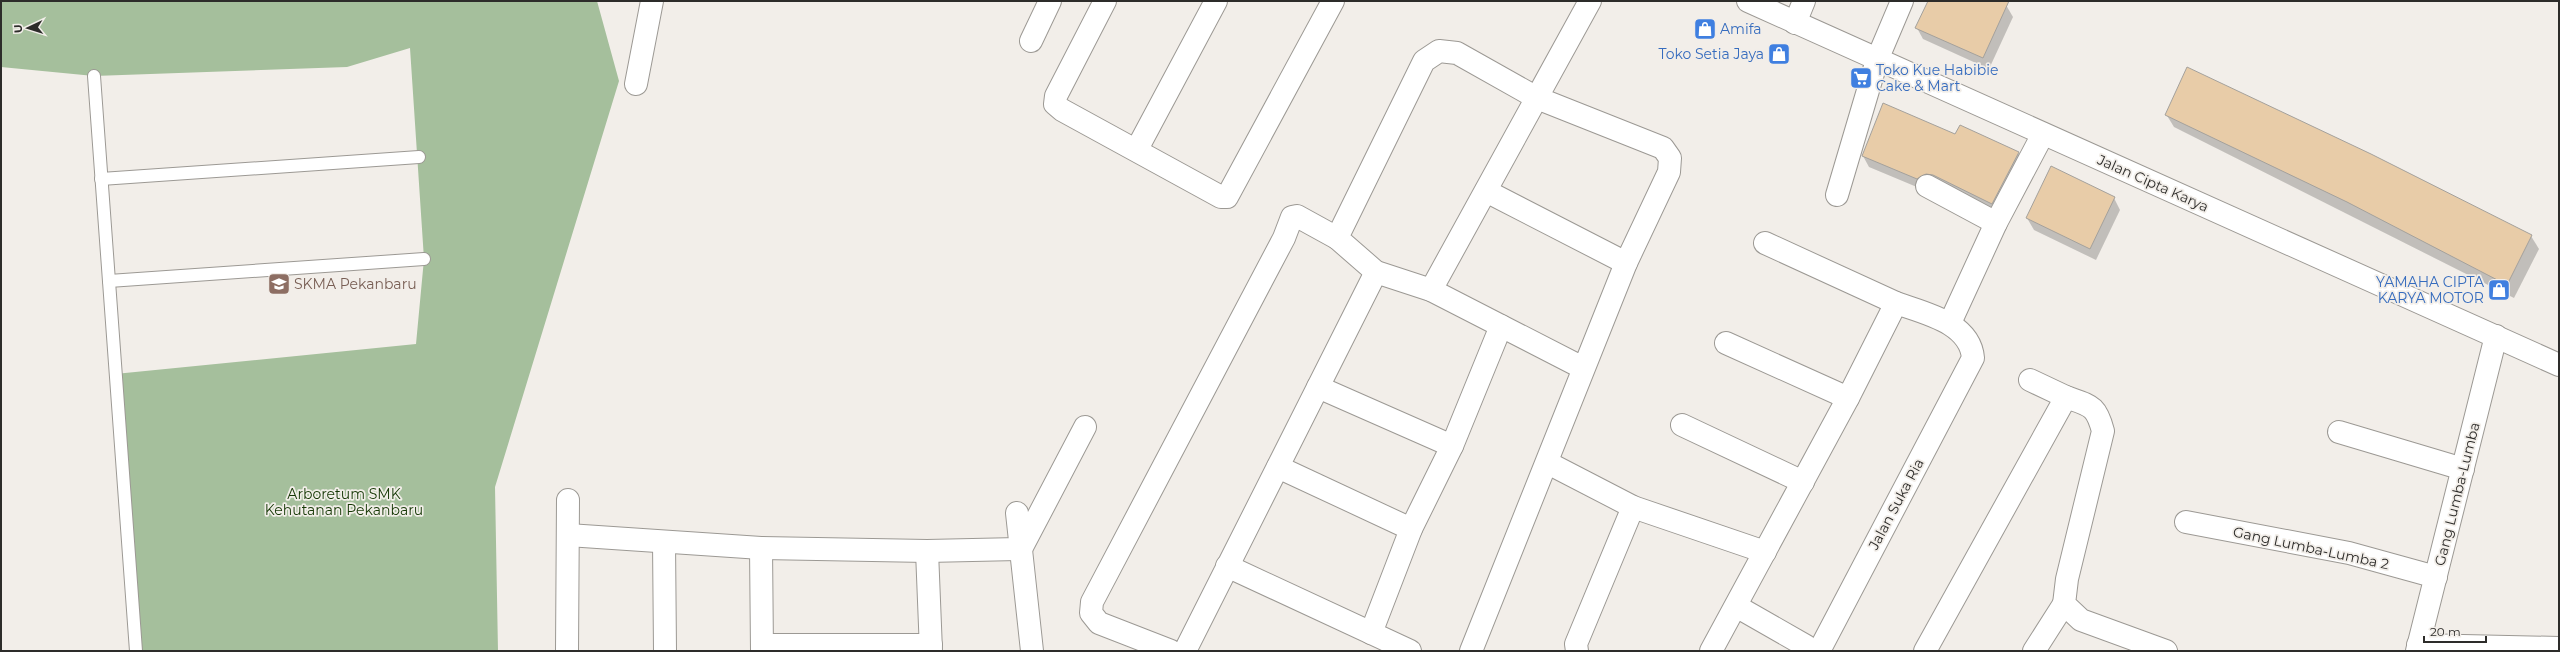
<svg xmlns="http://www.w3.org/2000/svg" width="2560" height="652" font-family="Montserrat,sans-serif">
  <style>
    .forest { fill: #a5bf9c }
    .shadow { fill: #0003 }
    .building { fill: #e8cca8; stroke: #a4a19c }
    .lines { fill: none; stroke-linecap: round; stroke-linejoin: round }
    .service-casing { stroke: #9c9994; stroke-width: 14 }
    .minor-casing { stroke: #9c9994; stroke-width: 24 }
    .primary-casing { stroke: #9c9994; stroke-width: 24 }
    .service { stroke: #fff; stroke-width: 12 }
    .minor { stroke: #fff; stroke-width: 22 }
    .primary { stroke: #fff; stroke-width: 22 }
    .labels { text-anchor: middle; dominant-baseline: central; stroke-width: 3.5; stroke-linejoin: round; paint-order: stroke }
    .shop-label { font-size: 14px; fill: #366cbe; stroke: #f2eee9; text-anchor: start }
    .street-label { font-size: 14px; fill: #2d2c2a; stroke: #f2eee9 }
    .education-label { font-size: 14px; fill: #785e54; stroke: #f2eee9; text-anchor: start }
    .park-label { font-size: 14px; fill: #153805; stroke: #f2eee9 }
  </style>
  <rect width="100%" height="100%" fill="#f2eee9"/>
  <path class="forest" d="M1,1H597L619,81L495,487L498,651H136L115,374L416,344L424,259L410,48L347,67L94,76L1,67Z"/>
  <g class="shadow">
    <path d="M1929,1H1997L2006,5L2013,17L1989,69L1923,39L1917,28Z"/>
    <path d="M2166,114L2531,236L2539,249L2514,298L2174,127Z"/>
    <path d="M1960,126L2018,153L2025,165L1999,214L1924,190L1869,167L1863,156L1956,135Z"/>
    <path d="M2114,198L2120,210L2096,260L2034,230L2027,218Z"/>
  </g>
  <g class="building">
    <path d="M1928,1H2009L1983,58L1915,28Z"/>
    <path d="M2187,67L2371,154L2532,235L2507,285L2347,202L2165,115Z"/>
    <path d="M1883,103L1955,134L1960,125L2019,152L1992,204L1933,175L1926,174L1917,179L1862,156Z"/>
    <path d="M2051,166L2115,197L2090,249L2026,218Z"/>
  </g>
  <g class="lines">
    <g class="service-casing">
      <g id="service">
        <path d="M94,76L136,651"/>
        <path d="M101,179L419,157"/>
        <path d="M109,281L424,259"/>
      </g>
    </g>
    <g class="minor-casing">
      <g id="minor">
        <path d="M1105,1L1056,96L1055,104L1062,110L1221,197H1227L1333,1"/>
        <path d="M1795,23L1804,1"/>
        <path d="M1031,41L1050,1"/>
        <path d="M636,84L652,1"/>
        <path d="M1137,149L1216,1"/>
        <path d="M1927,186L1996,223"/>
        <path d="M1486,191L1626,263"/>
        <path d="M1837,195L1877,60L1902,1"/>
        <path d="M1765,243L1896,303"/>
        <path d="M1431,290L1590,1"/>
        <path d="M1950,323L1996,223L2043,134"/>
        <path d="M1726,343L1848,398"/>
        <path d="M2030,380L2066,397"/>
        <path d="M1318,387L1452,446L1501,326"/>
        <path d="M1682,425L1803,482"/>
        <path d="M2339,432L2463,469"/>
        <path d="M1548,463L1633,507L1765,552"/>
        <path d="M1278,467L1411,529"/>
        <path d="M1017,513L1032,651"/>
        <path d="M2186,522L2349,553L2436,577"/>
        <path d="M568,535L761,548L927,551L1021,549L1085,427"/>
        <path d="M664,542L665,651"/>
        <path d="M761,548L762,651"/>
        <path d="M927,551L931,651"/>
        <path d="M1227,566L1410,651"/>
        <path d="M1736,606L1806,646"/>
        <path d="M1371,633L1411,529L1452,446"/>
        <path d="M762,645H931"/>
        <path d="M2418,645L2559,648"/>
        <path d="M567,651L568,500"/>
        <path d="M1171,651L1099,623L1091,613L1092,602L1284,238L1292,217L1297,216L1337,238"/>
        <path d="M1185,651L1376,272"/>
        <path d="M1471,651L1626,263L1669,172L1670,158L1663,148L1537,98L1457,53L1439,51L1424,61L1337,238L1376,272L1431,290L1583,368"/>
        <path d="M1577,651L1576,644L1633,507"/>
        <path d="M1711,651L1848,398L1896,303C1923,313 1970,322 1973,358L1819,651"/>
        <path d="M1925,651L2066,397C2091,406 2096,405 2103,431L2067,579L2064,604L2081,620L2166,651"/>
        <path d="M2034,651L2064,604"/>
        <path d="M2417,651L2496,336"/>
      </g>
    </g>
    <g class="primary-casing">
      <path id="primary" d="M1748,1L2559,365"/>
    </g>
    <use href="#service" class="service"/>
    <use href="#minor" class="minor"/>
    <use href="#primary" class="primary"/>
  </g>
  <defs>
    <g id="shop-square" transform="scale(1.15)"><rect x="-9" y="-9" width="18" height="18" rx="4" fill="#3f7fe0" stroke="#f2eee9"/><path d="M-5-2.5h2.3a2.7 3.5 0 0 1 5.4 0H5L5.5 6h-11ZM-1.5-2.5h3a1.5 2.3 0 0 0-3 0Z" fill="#fff"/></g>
    <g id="supermarket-square" transform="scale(1.15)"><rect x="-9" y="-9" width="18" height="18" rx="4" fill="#3f7fe0" stroke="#f2eee9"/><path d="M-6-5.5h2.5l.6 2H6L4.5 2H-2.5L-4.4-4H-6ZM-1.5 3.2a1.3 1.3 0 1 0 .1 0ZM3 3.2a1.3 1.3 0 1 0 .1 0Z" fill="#fff"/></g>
    <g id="school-square" transform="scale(1.15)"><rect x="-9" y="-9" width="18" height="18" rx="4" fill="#8d6e63" stroke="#f2eee9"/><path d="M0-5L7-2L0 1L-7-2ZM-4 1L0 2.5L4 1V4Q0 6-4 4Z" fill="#fff"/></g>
  </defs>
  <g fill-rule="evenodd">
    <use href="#shop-square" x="1705" y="29"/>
    <use href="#shop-square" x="1779" y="54"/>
    <use href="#supermarket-square" x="1861" y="78"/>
    <use href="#school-square" x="279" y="284"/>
    <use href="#shop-square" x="2499" y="290"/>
  </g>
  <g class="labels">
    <g class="shop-label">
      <text x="1720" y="29">Amifa</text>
      <text x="1764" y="54" text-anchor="end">Toko Setia Jaya</text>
      <text x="1876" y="70">Toko Kue Habibie<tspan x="1876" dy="16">Cake &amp; Mart</tspan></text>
      <text x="2484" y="282" text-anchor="end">YAMAHA CIPTA<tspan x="2484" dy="16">KARYA MOTOR</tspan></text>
    </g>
    <g class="street-label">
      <text transform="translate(2153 183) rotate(24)">Jalan Cipta Karya</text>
      <text transform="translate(2457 494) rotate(-76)">Gang Lumba-Lumba</text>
      <text transform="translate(1896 504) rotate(-62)">Jalan Suka Ria</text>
      <text transform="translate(2311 548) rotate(12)">Gang Lumba-Lumba 2</text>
    </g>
    <g class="education-label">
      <text x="294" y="284">SKMA Pekanbaru</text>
    </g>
    <g class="park-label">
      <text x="344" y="494">Arboretum SMK<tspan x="344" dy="16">Kehutanan Pekanbaru</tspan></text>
    </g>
  </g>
  <rect width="2560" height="652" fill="none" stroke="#2d2c2a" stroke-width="4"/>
  <g transform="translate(28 28) rotate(266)" stroke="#f2eee9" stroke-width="3" paint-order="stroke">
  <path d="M0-3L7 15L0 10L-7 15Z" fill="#2d2c2a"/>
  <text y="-6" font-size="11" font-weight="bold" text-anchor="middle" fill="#2d2c2a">U</text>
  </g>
  <path d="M2424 636v6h62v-6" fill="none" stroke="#2d2c2a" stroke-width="2"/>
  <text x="2430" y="636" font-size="12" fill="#2d2c2a" stroke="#f2eee9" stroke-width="3" paint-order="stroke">20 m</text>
</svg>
